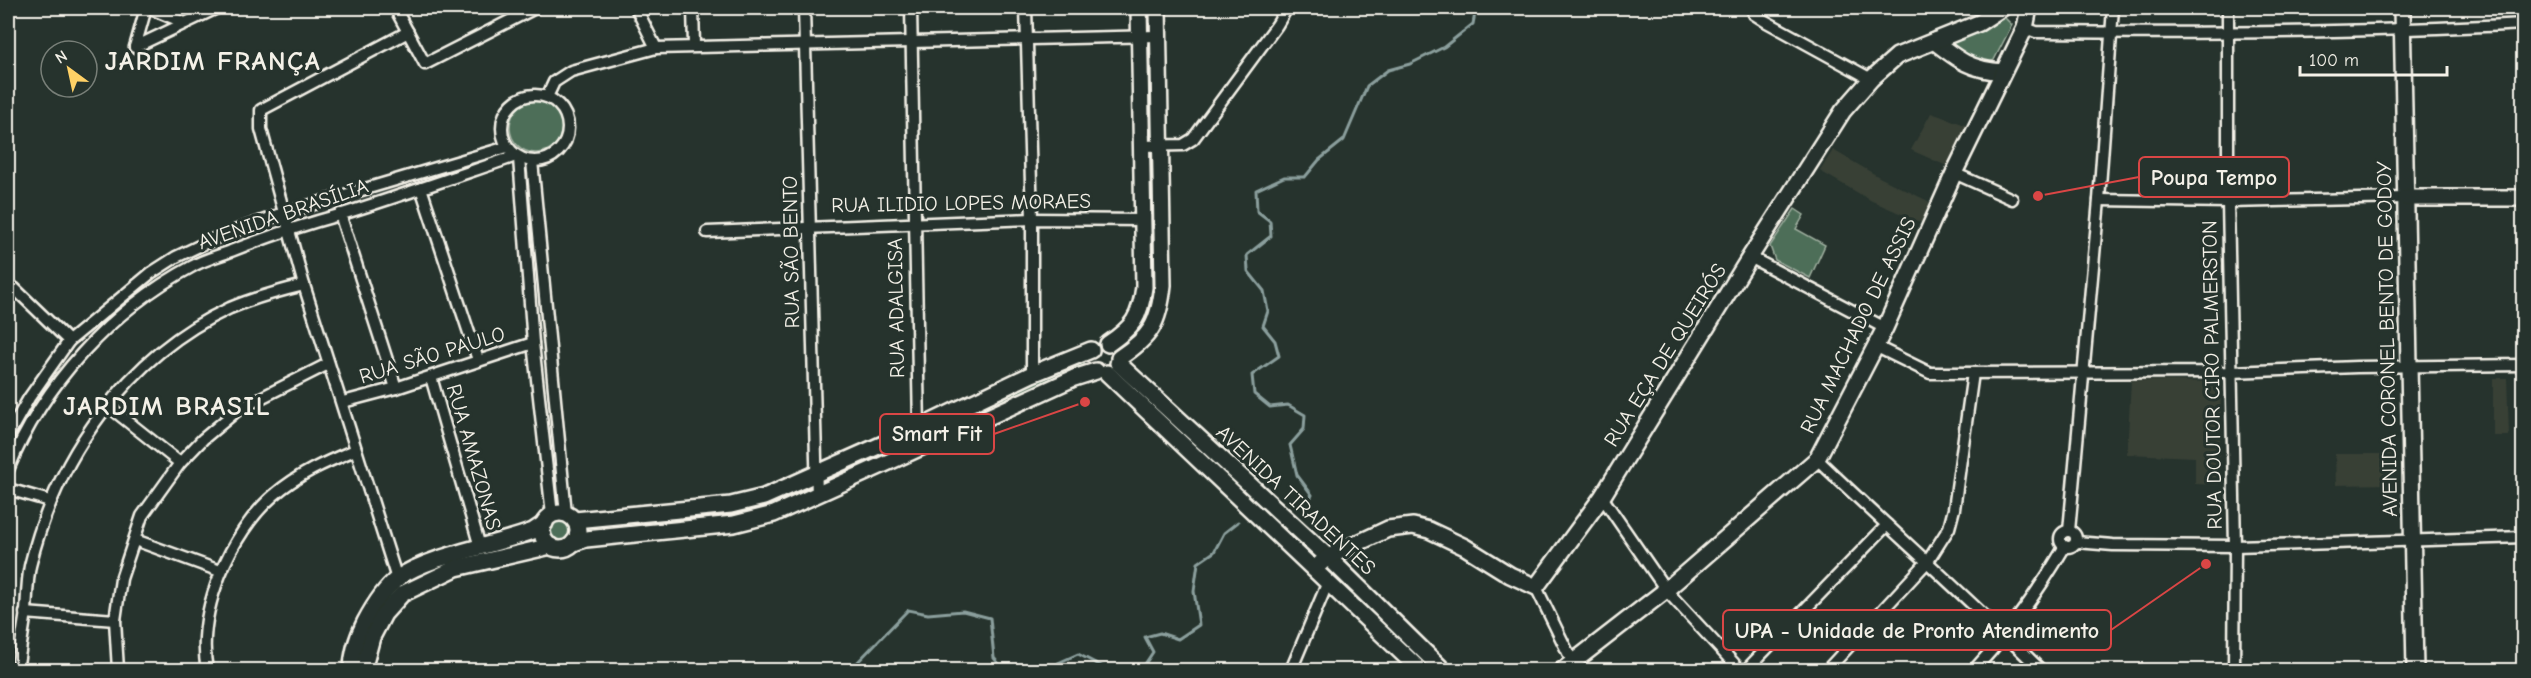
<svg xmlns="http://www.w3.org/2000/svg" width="2531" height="678" font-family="'Comic Neue',sans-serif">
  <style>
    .built { fill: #384036 }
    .green { fill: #4d6e59; stroke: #a0b0a0; stroke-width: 1.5 }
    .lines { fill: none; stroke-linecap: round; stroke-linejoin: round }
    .stream { stroke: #8b9f9d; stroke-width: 3 }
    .street-casing { stroke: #f4f1e8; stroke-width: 15 }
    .secondary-casing { stroke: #f4f1e8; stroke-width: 20 }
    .street { stroke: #26332d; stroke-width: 10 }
    .secondary { stroke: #26332d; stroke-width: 15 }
    .labels { text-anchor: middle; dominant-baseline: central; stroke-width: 6; stroke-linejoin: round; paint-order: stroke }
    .street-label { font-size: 21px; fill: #f4f1e8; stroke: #26332d }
    .district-label { font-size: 27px; font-weight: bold; letter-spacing: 1.5px; fill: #f4f1e8; stroke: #26332d }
    .leader { fill: none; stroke: #da4645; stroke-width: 2 }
    .callout-dot { fill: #da4645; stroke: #26332d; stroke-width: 2 }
    .callout { fill: #26332d; stroke: #da4645; stroke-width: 2 }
    .callout-label { font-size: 22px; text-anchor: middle; font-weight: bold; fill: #f4f1e8 }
  </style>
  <rect width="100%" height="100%" fill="#26332d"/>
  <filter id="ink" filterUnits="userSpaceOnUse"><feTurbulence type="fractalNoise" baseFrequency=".0167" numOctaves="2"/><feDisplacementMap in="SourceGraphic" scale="12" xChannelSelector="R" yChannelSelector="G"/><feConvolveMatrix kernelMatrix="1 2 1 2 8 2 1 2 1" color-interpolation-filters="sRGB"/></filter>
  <g filter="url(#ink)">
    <g class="built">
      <path d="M1931,113L1971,127L1949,167L1911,150Z"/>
      <path d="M1833,150L1881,178L1930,202L1922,223L1872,201L1820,171Z"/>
      <path d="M2493,378H2507L2509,436H2493Z"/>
      <path d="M2131,380L2221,382L2219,485L2195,484V457L2127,454Z"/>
      <path d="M2335,454H2392V484L2336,485Z"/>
    </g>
    <g class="green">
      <path d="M2003,16L2012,25L1994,60C1981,69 1965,56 1952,49L1951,44L1954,40Z"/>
      <circle cx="536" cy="127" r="26"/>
      <path d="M1152,150L1155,152V299L1147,326L1137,334L1149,151Z"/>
      <path d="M1795,209L1804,215L1796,229L1825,245L1810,278L1775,260L1770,246Z"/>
      <path d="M1079,360L1085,362L1082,368L786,503L754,515L584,532L582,530L586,526L735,510Z"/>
      <circle cx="560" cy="531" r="12"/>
    </g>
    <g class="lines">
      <g class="stream">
        <path d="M1305,509L1312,495L1297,475L1290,445L1304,429L1305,415L1288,405L1270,407L1254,394L1252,375L1279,356L1275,341L1263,326L1268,311L1264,291L1248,271L1247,255L1271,236L1270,221L1257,211L1256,190L1284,177H1305L1319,160L1344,140L1367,86L1388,70L1410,64L1444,47L1473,24L1476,8"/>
        <path d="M850,670L908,610L928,614L963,611L990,618L994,658L1004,670"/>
        <path d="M1058,670V663L1078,654L1109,670"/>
        <path d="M1124,670L1143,667L1153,652L1145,637L1160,633L1178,639L1199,625L1194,591L1198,563L1214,552L1224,533L1238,522"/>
      </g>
      <g class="street-casing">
        <g id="street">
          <path d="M149,8L185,23"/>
          <path d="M395,8L425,64L535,8"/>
          <path d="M636,8L656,48"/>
          <path d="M693,8L694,45"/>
          <path d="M804,8L817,496"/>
          <path d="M911,8L919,428"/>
          <path d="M1026,8L1032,219V374"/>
          <path d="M1752,8L1754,14L1765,21L1871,79"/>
          <path d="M2228,8V202L2235,546L2234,670"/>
          <path d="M2025,28L2036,32C2199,34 2361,33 2524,24"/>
          <path d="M135,47L217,8"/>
          <path d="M135,47L146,8"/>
          <circle cx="535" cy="128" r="33"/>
          <path d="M547,97L554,82L571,71L656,48L1158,36"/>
          <path d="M1142,146L1183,145L1193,139L1277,25L1287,8"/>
          <path d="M519,158L533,343L552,515"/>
          <path d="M532,161L566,514"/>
          <path d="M1954,173L2012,199"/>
          <path d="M421,188L478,360"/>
          <path d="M2099,200L2228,202L2406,198"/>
          <path d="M340,214L396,388"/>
          <path d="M707,232L1032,219L1144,220"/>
          <path d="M1750,257L1885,328"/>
          <path d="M8,290L14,288L69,341"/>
          <path d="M1875,346L1930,373L2231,372L2357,367L2524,365"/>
          <path d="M431,377L480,547"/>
          <path d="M343,402L396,388L533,343"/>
          <path d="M107,405L180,463"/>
          <path d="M8,435L29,398L69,341L151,273L176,257L218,237L284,213L507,147"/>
          <path d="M1817,459C1891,530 1968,598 2041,670"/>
          <path d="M8,470C43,384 111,310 193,266C205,259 219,256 231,251C267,237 302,225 339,215C398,197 457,176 516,156"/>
          <path d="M8,489L50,501"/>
          <path d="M1602,497L1666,590L1740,670"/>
          <path d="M2069,531L2099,200L2113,8"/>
          <circle cx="2068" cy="539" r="8"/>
          <path d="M135,540L220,571"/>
          <path d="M2076,542L2113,545L2235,546L2524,537"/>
          <path d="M397,579L304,285L261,129V110L408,32"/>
          <path d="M1536,587L1573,663"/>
          <path d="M25,613L115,620"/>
          <path d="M17,670C20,651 23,631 26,612C27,597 27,581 30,566C56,458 126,356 230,308C254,298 279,291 304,285"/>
          <path d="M118,670L115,620L121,579L142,516L180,463L203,439L239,409L328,364"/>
          <path d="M207,670C196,612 230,533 274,495C298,474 326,462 355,450"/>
          <path d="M1291,670L1328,582"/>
          <path d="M1746,670L1887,525"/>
          <path d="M1827,670L1928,561L1949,528L1954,509L1973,373"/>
          <path d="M1974,670C2010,631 2038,593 2065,546"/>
        </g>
      </g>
      <g class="secondary-casing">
        <g id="secondary">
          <path d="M2402,8L2415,670"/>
          <path d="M1934,41C1958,60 1971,70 2003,72"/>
          <path d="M2406,198H2524"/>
          <path d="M1108,344C1133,327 1140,318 1144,287L1139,8"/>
          <path d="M1119,358C1151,337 1159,323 1163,285L1158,8"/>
          <path d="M1118,363L1328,557L1443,670"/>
          <path d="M1107,373L1420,670"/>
          <circle cx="560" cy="531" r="18"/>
          <path d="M575,520L731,505L764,497L919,428L1032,374L1091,350"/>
          <path d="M573,543L586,539L734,524L774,514L1074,378L1096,371"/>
          <path d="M1314,569L1328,557L1388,529L1413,526L1429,530L1465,547L1510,575L1536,587L1602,497L1750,257L1843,111L1871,79L1897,56L1979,23L2002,8"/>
          <path d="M352,670C352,653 357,638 365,622C373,607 384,589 398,578C428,556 496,545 533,531L545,523"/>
          <path d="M363,670L372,637L384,614L402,594L456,568L551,546"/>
          <path d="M1563,670L1666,590L1817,459L1885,328L1954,173L2025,28L2029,8"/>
        </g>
      </g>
      <use href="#street" class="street"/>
      <use href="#secondary" class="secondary"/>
    </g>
  </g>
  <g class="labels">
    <g class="street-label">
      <text transform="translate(961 203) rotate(-1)">RUA ILIDIO LOPES MORAES</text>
      <text transform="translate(283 214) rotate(-19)">AVENIDA BRASÍLIA</text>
      <text transform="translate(791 252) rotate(-91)">RUA SÃO BENTO</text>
      <text transform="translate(896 308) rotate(-91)">RUA ADALGISA</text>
      <text transform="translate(1858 325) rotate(-64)">RUA MACHADO DE ASSIS</text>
      <text transform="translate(2387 339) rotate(-91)">AVENIDA CORONEL BENTO DE GODOY</text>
      <text transform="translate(432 355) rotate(-17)">RUA SÃO PAULO</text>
      <text transform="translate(1665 355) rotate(-58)">RUA EÇA DE QUEIRÓS</text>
      <text transform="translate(2212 375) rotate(-91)">RUA DOUTOR CIRO PALMERSTON</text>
      <text transform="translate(474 457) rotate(74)">RUA AMAZONAS</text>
      <text transform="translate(1296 500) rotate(43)">AVENIDA TIRADENTES</text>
    </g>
    <g class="district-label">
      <text x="213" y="61">JARDIM FRANÇA</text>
      <text x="167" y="406">JARDIM BRASIL</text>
    </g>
  </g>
  <path class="leader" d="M2038 196L2139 177M1085 402L994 434M2206 564L2111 630"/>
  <g class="callout-dot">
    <circle cx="2038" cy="196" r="6"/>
    <circle cx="1085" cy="402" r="6"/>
    <circle cx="2206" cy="564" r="6"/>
  </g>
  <g class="callout">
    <rect x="2139" y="157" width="150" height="40" rx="6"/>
    <rect x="880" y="414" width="114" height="40" rx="6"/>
    <rect x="1723" y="610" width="388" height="40" rx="6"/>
  </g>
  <g class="callout-label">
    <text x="2214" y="185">Poupa Tempo</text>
    <text x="937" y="441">Smart Fit</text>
    <text x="1917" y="638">UPA - Unidade de Pronto Atendimento</text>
  </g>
  <rect width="2531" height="678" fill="none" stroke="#26332d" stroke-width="30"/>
  <rect x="15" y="15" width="2501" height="648" fill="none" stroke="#f4f1e8" stroke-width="2" filter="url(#ink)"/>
  <g transform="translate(69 69) rotate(327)"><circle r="28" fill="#26332d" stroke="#787f78" stroke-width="1.5"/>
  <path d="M0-4.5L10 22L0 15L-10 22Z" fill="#ffd166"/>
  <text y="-9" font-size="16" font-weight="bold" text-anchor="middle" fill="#f4f1e8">N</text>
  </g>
  <path d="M2300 66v9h147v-9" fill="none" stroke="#f4f1e8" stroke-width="3"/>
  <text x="2309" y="66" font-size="18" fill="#f4f1e8" stroke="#26332d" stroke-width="4.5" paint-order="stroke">100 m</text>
</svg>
